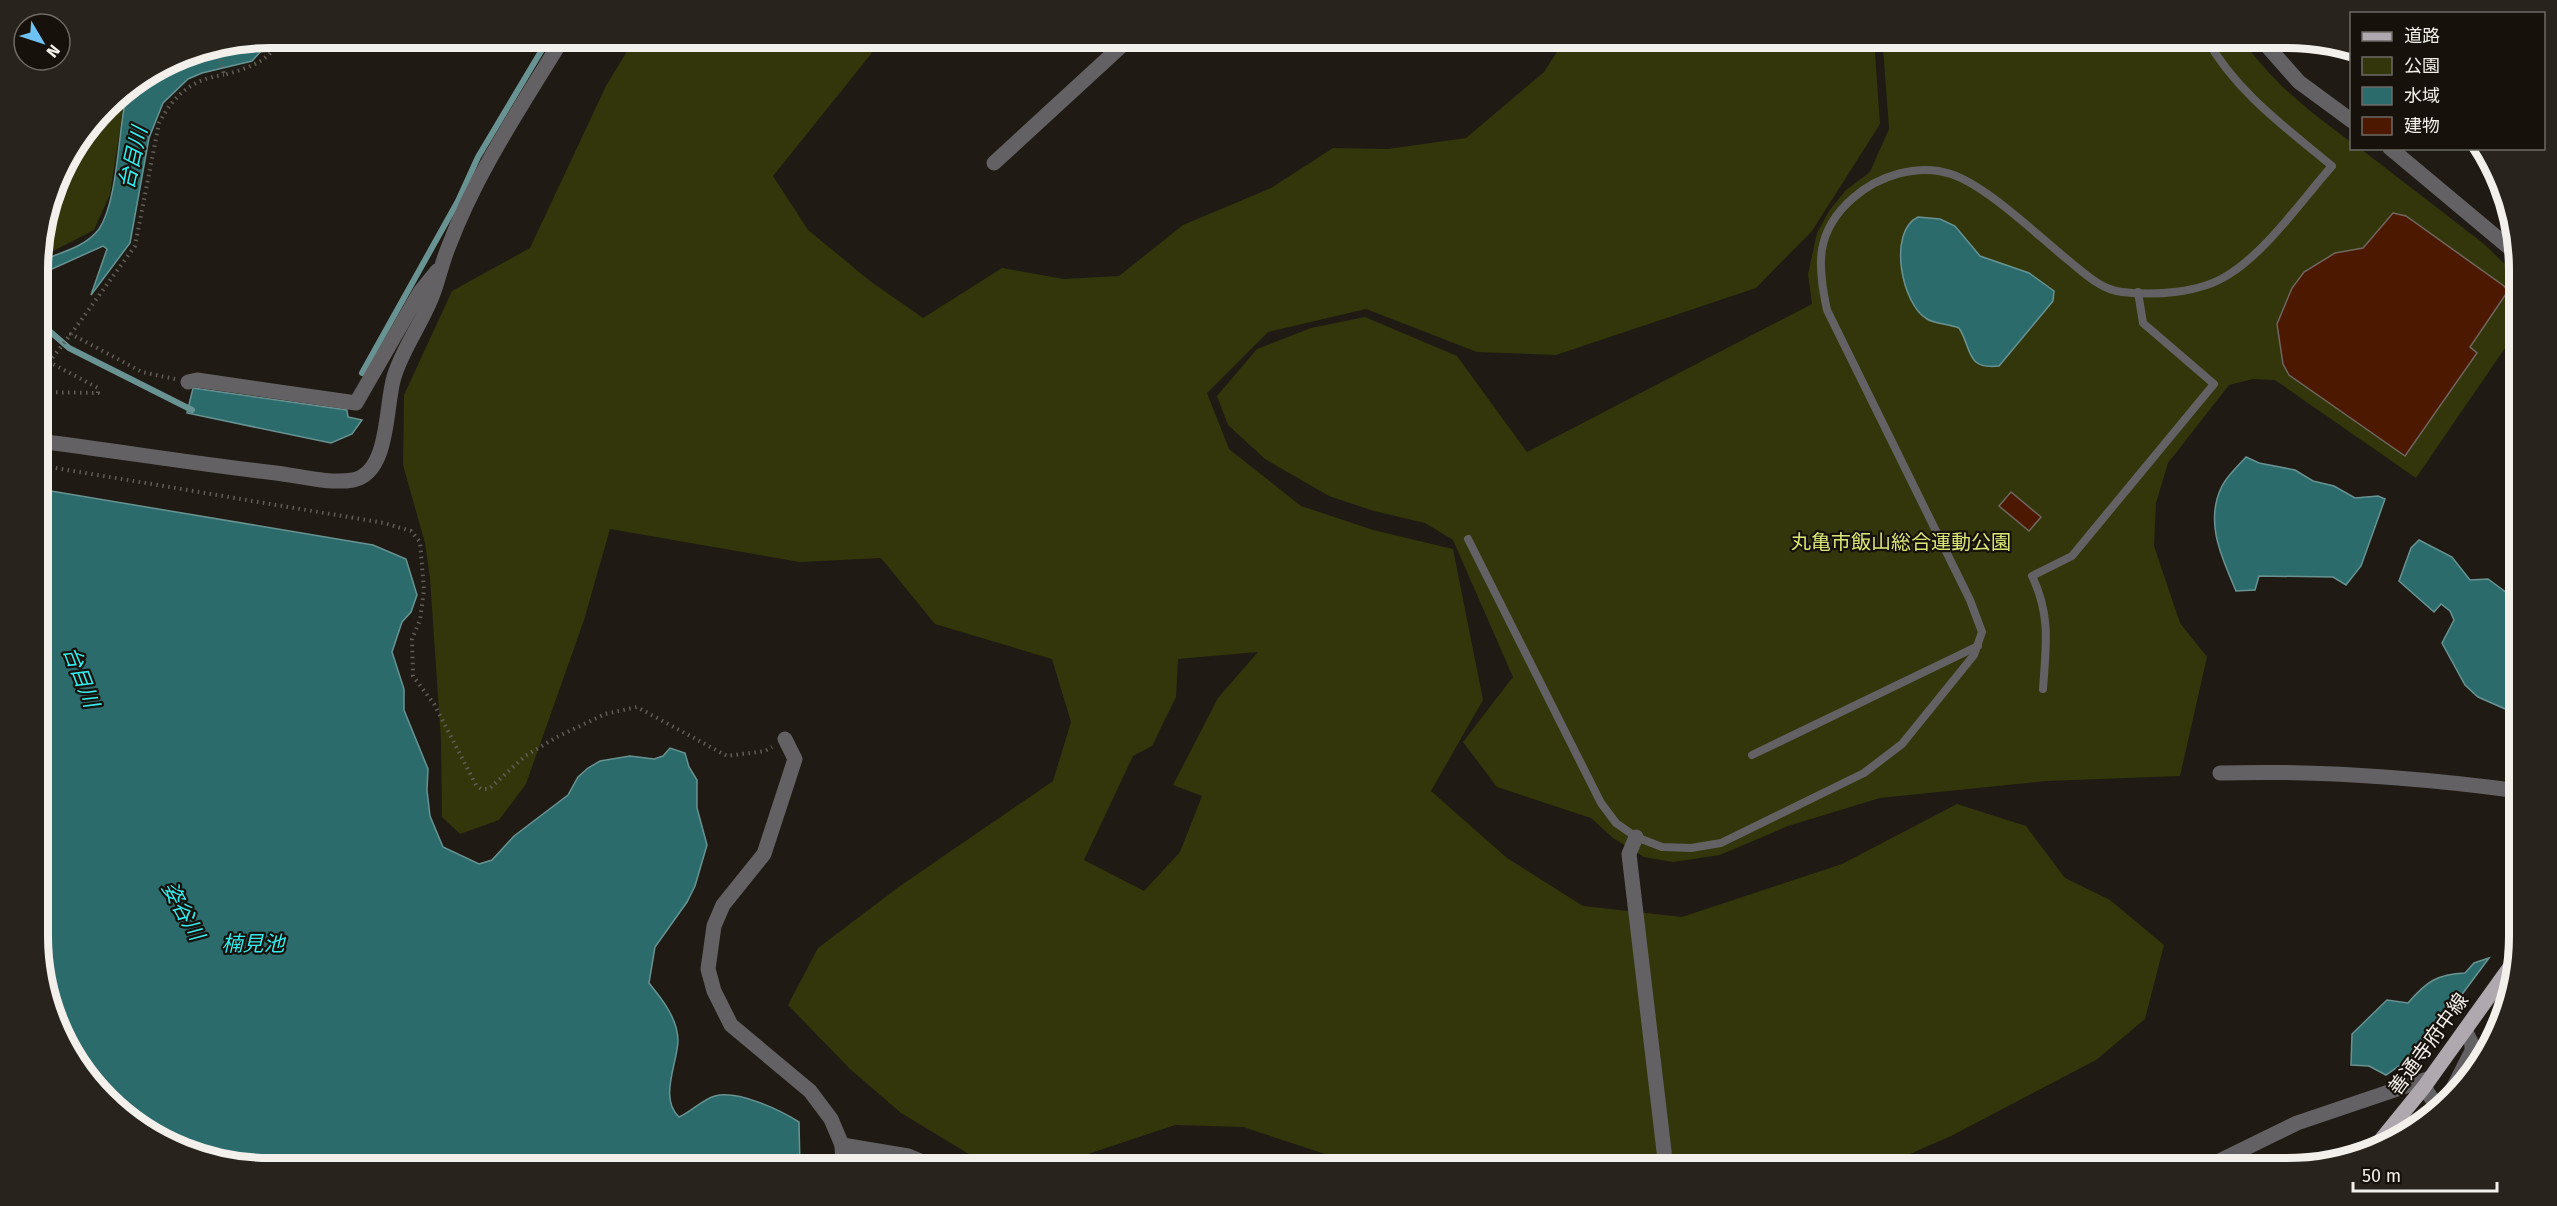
<svg xmlns="http://www.w3.org/2000/svg" width="2557" height="1206" font-family="'Fira Sans','Noto Sans JP',sans-serif">
  <style>
    .green { fill: #32360a; fill-rule: evenodd }
    .water { fill: #2c6b6c; stroke: #689392; stroke-width: 1.5 }
    .lines { fill: none; stroke-linecap: round; stroke-linejoin: round }
    .stream { stroke: #689392; stroke-width: 6 }
    .building { fill: #4c1900; stroke: #706661; stroke-width: 1.5 }
    .path { stroke: #625e57; stroke-width: 4; stroke-dasharray: 1.5 4.5; stroke-linecap: butt }
    .service { stroke: #646164; stroke-width: 8 }
    .minor { stroke: #646164; stroke-width: 15 }
    .tertiary { stroke: #646164; stroke-width: 15 }
    .primary { stroke: #b0a8af; stroke-width: 15 }
    .labels { text-anchor: middle; dominant-baseline: central; stroke-width: 4.5; stroke-linejoin: round; paint-order: stroke }
    .park-label { font-size: 20px; fill: #d8e677; stroke: #16110b }
    .street-label { font-size: 20px; fill: #f3f0eb; stroke: #16110b }
    .water-label { font-size: 21px; font-style: italic; fill: #35ebed; stroke: #16110b }
    .rim { fill: none; stroke: #f3f0eb; stroke-width: 8 }
  </style>
  <rect width="100%" height="100%" fill="#1f1a13"/>
  <g class="green">
    <path d="M635,38H878L871,54L773,176L808,230L870,281L923,318L1002,268L1064,279L1119,276L1183,225L1271,188L1333,148L1388,149L1466,138L1544,72L1566,38H1874L1880,124L1812,231L1756,288L1556,355L1477,352L1366,309L1268,332L1207,393L1229,449L1301,506L1373,530L1453,549L1483,700L1431,791L1507,858L1583,906L1682,917L1842,864L1957,804L2026,826L2065,878L2110,900L2164,945L2145,1019L2096,1060L1951,1136L1878,1168H1334L1325,1154L1243,1127L1175,1125L1055,1165L992,1168L901,1113L850,1069L788,1005L818,948L900,886L1053,781L1071,722L1052,659L935,624L881,558L800,562L610,529L584,620L526,784L499,820L460,834L442,817L441,740L430,578L425,543L403,465L404,395L452,291L530,248L606,86ZM1258,652L1218,698L1173,785L1202,796L1180,852L1144,891L1084,860L1133,756L1152,746L1176,697L1178,659Z"/>
    <path d="M1901,38H2240C2276,85 2304,108 2351,142L2352,148L2361,149L2484,244L2518,277V329L2416,478L2275,380L2253,379L2229,385L2168,463L2156,503L2154,546L2180,623L2207,657L2180,776L2047,781L1880,798L1788,826L1720,855L1673,862L1644,857L1613,838L1591,818L1497,787L1463,742L1513,677L1453,540L1425,523L1374,511L1329,496L1265,459L1228,425L1217,396L1257,349L1311,328L1365,317L1457,356L1527,452L1812,304L1808,274L1817,233L1829,211L1845,191L1870,172L1889,129L1883,47Z"/>
    <path d="M126,90L110,194L94,230L38,259L62,167L116,95Z"/>
    <path d="M885,1157L921,1168H855L863,1163Z"/>
  </g>
  <g class="water">
    <path d="M273,38L252,61L202,73L188,79L163,103L149,138L130,243L91,295L107,249L103,246L52,269L38,270V262C58,253 85,248 99,229C119,199 118,124 128,88L181,55Z"/>
    <path d="M1918,217L1940,219L1955,226L1980,256L2029,273L2054,291L2053,301L1999,366C1965,370 1972,348 1959,328C1949,324 1935,324 1927,319C1902,305 1887,232 1918,217Z"/>
    <path d="M193,388L347,410L348,417L362,420L352,434L331,443L187,413Z"/>
    <path d="M2246,457L2259,463L2295,470L2313,481L2334,486L2355,498L2378,496L2385,499L2361,566L2346,585L2333,577L2259,576L2255,590L2236,591C2222,558 2204,522 2222,486C2227,476 2238,466 2246,457Z"/>
    <path d="M39,489L373,545L406,559L417,595L411,612L402,622L392,652L404,689V710L428,769L427,790L430,816L443,847L479,864L492,860L514,836L568,795L578,777L588,768L600,761L630,756L654,759L663,756L670,748L685,753L689,767L697,780V808L707,845L695,886L687,902L655,947L649,983C662,999 678,1019 678,1041C677,1065 659,1098 679,1117C691,1112 703,1099 715,1096C738,1090 780,1110 799,1122L800,1168H270L181,1151L128,1120L85,1077L55,1025L40,967Z"/>
    <path d="M2419,540L2452,557L2470,580L2488,579L2519,602V715L2478,697L2465,685L2442,643L2454,620L2450,611L2441,604L2434,612L2399,581L2411,548Z"/>
    <path d="M2489,958L2420,1051L2386,1075L2369,1066L2351,1065L2352,1034L2387,1000L2408,1003C2426,982 2437,974 2465,973L2474,963Z"/>
  </g>
  <g class="lines">
    <g class="stream">
      <path d="M38,321L69,348L192,410"/>
      <path d="M362,373L458,201L478,157L549,38"/>
    </g>
  </g>
  <g class="building">
    <path d="M2393,213L2406,216L2504,286L2508,291L2470,347L2477,353L2405,456L2289,375L2283,364L2277,324L2292,288L2304,272L2335,253L2363,248Z"/>
    <path d="M2011,492L2041,517L2029,531L1999,506Z"/>
  </g>
  <g class="lines">
    <g class="path">
      <path d="M218,48L224,75C248,68 270,62 280,38"/>
      <path d="M175,379L142,372L71,334L135,246L159,123C174,95 192,79 224,75"/>
      <path d="M38,392L98,393V388L49,362L71,334"/>
      <path d="M38,465L384,523L411,531L420,542L424,590L420,620L412,639L413,676L434,704L476,785L481,789H489L525,756L557,737L605,714L637,707L727,756L765,751L772,747"/>
    </g>
    <g class="service">
      <path d="M1468,539L1601,803L1616,823L1636,837L1662,847L1691,848L1721,843L1864,773L1902,744L1974,655L1982,632L1970,600L1827,310C1817,265 1815,231 1853,198C1878,176 1917,163 1951,174C1987,186 2037,235 2068,260C2083,272 2101,290 2122,292C2155,296 2200,293 2228,275C2267,251 2301,201 2332,166C2285,127 2236,92 2206,38"/>
      <path d="M2043,689C2046,646 2051,615 2032,576L2072,556L2214,384L2143,323L2138,292"/>
      <path d="M1752,755L1978,646"/>
    </g>
    <g class="minor">
      <path d="M994,163L1130,38"/>
      <path d="M188,382L197,380L356,403L420,292L437,271"/>
      <path d="M38,441C118,451 197,464 276,473C300,476 329,484 353,480C390,473 385,406 394,377C402,350 420,326 431,299C438,283 441,265 448,248C476,173 522,105 563,38"/>
      <path d="M785,739L795,759L764,854L723,905L714,926L708,969L714,991L731,1025L810,1091L831,1119L842,1145"/>
      <path d="M2220,773C2320,770 2421,778 2519,791"/>
      <path d="M2424,1087L2432,1099"/>
      <path d="M2447,1100L2472,1051V1044L2465,1030"/>
      <path d="M843,1168L842,1145L908,1156L937,1168"/>
      <path d="M2205,1168L2297,1123L2430,1078"/>
    </g>
    <g class="tertiary">
      <path d="M2260,38L2299,82L2352,121"/>
      <path d="M2390,148L2518,255"/>
      <path d="M1636,837L1629,854L1666,1168"/>
    </g>
    <path class="primary" d="M2372,1151L2424,1087L2515,960"/>
  </g>
  <g class="labels">
    <g class="park-label">
      <text x="1901" y="542">丸亀市飯山総合運動公園</text>
    </g>
    <g class="street-label">
      <text transform="translate(2428 1044) rotate(-54)">善通寺府中線</text>
    </g>
    <g class="water-label">
      <text transform="translate(133 158) rotate(-77)">台目川</text>
      <text transform="translate(81 677) rotate(69)">台目川</text>
      <text transform="translate(183 911) rotate(61)">姿谷川</text>
      <text x="253" y="944">楠見池</text>
    </g>
  </g>
  <path d="M0 0H2557V1206H0ZM270 48H2287A222 222 0 0 1 2509 270V936A222 222 0 0 1 2287 1158H270A222 222 0 0 1 48 936V270A222 222 0 0 1 270 48Z" fill="#28231d" fill-rule="evenodd"/>
  <path class="rim" d="M270 48H2287A222 222 0 0 1 2509 270V936A222 222 0 0 1 2287 1158H270A222 222 0 0 1 48 936V270A222 222 0 0 1 270 48Z"/>
  <rect x="2350" y="12" width="195" height="138" fill="#16110b" stroke="#6e6a65" stroke-width="1.5"/>
  <rect x="2362" y="32" width="30" height="9" fill="#b0a8af" stroke="#6e6a65" stroke-width="1.5"/>
  <text x="2404" y="42" font-size="18" fill="#f3f0eb">道路</text>
  <rect x="2362" y="57" width="30" height="18" fill="#32360a" stroke="#6e6a65" stroke-width="1.5"/>
  <text x="2404" y="72" font-size="18" fill="#f3f0eb">公園</text>
  <rect x="2362" y="87" width="30" height="18" fill="#2c6b6c" stroke="#6e6a65" stroke-width="1.5"/>
  <text x="2404" y="102" font-size="18" fill="#f3f0eb">水域</text>
  <rect x="2362" y="117" width="30" height="18" fill="#4c1900" stroke="#6e6a65" stroke-width="1.5"/>
  <text x="2404" y="132" font-size="18" fill="#f3f0eb">建物</text>
  <g transform="translate(42 42) rotate(129)"><circle r="28" fill="#16110b" stroke="#6e6a65" stroke-width="1.5"/>
  <path d="M0-4.5L10 22L0 15L-10 22Z" fill="#6ec2f3"/>
  <text y="-9" font-size="16" font-weight="bold" text-anchor="middle" fill="#f3f0eb">N</text>
  </g>
  <path d="M2353 1182v9h144v-9" fill="none" stroke="#f3f0eb" stroke-width="3"/>
  <text x="2362" y="1182" font-size="18" fill="#f3f0eb" stroke="#16110b" stroke-width="4.5" paint-order="stroke">50 m</text>
</svg>
